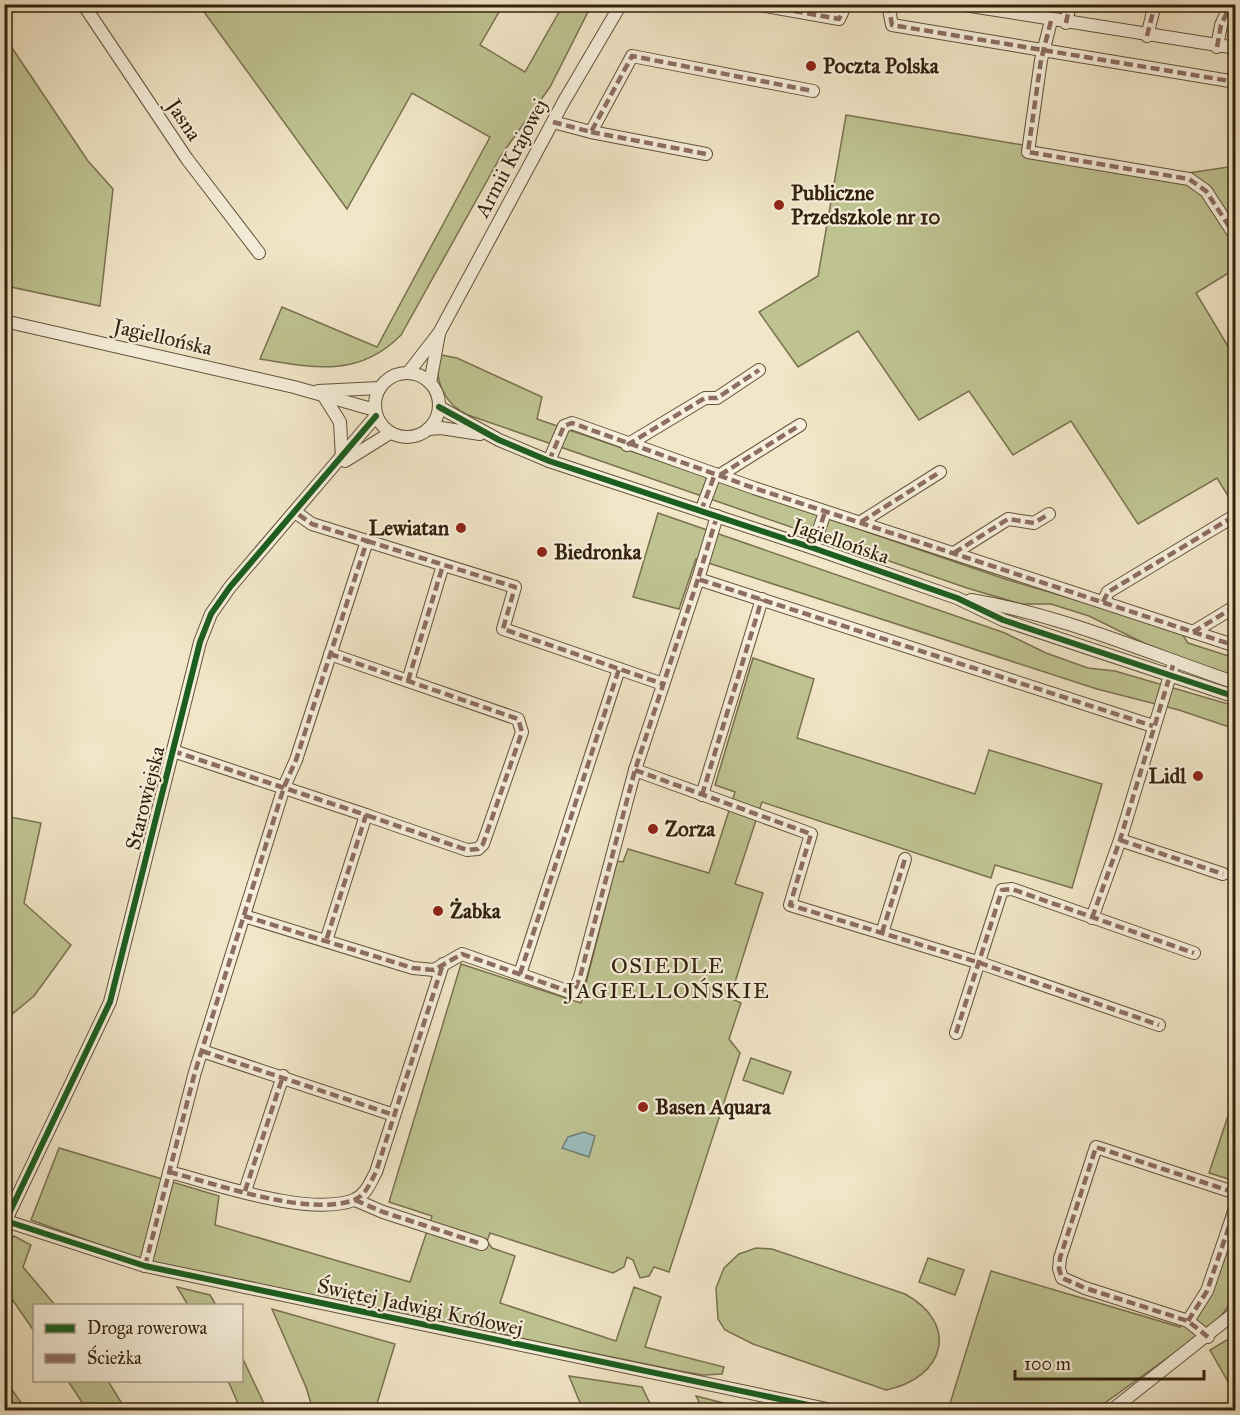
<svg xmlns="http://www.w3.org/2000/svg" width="1240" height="1415" font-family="'IM FELL Great Primer',serif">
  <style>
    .green { fill: #bfc392; stroke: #79724f; stroke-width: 1.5 }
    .water { fill: #9cbebd; stroke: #727f76; stroke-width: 1.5 }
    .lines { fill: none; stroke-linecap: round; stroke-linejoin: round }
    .minor-casing { stroke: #62523b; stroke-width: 14 }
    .minor { stroke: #f6efdb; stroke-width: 12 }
    .quiet { stroke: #8d6e63; stroke-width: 4.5; stroke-dasharray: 9 4.5; stroke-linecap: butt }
    .cycleway-casing { stroke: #f6efdb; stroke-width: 10 }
    .cycleway { stroke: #1b5e20; stroke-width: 6 }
    .poi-dot { fill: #8f2418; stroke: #f6efdb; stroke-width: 2 }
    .labels { text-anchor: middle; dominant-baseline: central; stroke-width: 4.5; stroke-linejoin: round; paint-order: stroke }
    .poi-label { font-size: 21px; font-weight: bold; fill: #33200c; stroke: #f6efdb; text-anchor: start }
    .street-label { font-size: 21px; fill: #33200c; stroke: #f6efdb }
    .neighbourhood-label { font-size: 22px; letter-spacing: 1.5px; fill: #33200c; stroke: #f6efdb }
  </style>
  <rect width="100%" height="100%" fill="#f1e6c7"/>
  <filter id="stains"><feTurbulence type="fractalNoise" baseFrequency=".00333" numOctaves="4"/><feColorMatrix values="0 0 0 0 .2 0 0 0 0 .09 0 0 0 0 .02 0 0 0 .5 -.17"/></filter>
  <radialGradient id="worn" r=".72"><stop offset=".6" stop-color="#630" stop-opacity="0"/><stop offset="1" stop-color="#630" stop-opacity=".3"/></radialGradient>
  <g class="green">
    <path d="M199,5H503L480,45L525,72L563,5H605L590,8L550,87L502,154L401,335C359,378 313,368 260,359L282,307L377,347L490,137L412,93L347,209Z"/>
    <path d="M4,36L88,161L113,189L100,306L11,287L5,278Z"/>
    <path d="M846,115L1188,173L1235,166V269L1196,293L1235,358V503L1233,504L1217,478L1138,524L1071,421L1013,455L969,391L919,420L858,331L798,367L759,312L818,276Z"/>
    <path d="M441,355L457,358L542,397L537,419L1005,579L1180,631L1188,643L1235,658V676L1164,653L1089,616L1051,604H1021L967,588L468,415C445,405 432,379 441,355Z"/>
    <path d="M658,513L1005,633L1046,653L1088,668L1115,671L1235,706V729L1179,710L1097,689L696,559L679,609L633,597Z"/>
    <path d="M753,658L814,679L797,738L975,794L989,750L1102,784L1072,888L995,865L991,878L762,802L735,884L763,893L730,998L741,1003L729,1039L740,1053L669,1272L654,1267L649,1276L640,1278L633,1260L627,1257L624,1267L613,1273L490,1233L487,1241L492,1248L515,1256L500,1303L616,1341L634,1287L661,1297L645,1347L724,1367L722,1374L703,1375L680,1371L174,1267L125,1254L31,1220L59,1148L219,1196L215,1225L410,1282L432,1216L389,1202L461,964L581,1003L617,861L623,862L628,849L709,873L735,792L715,785Z"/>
    <path d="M5,816L41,823L24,903L71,945L34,996L5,1020Z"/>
    <path d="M751,1058L791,1072L783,1094L743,1080Z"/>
    <path d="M1235,1095V1181L1209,1173Z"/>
    <path d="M1235,1186V1297L1216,1323L1095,1410H948L991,1271L1180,1327L1204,1289Z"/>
    <path d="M14,1236L31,1245L23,1267L55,1305L34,1306V1331L5,1289V1247Z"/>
    <path d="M756,1248L772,1249L905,1294C960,1324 945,1378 886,1390L753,1344L725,1330L718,1319L716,1288L724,1268L739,1254Z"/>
    <path d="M928,1258L964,1270L955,1295L919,1282Z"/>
    <path d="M177,1287L210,1295L216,1305H188Z"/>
    <path d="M272,1309L395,1344L375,1410H313L306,1387Z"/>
    <path d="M1235,1335V1394L1210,1350Z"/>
    <path d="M242,1357L266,1408L267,1410H241L228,1381L242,1380Z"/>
    <path d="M569,1376L642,1387L653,1410H583Z"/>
    <path d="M4,1378L26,1410H5Z"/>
    <path d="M68,1381H108L126,1410H87Z"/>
    <path d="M696,1396L747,1409L748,1410H703Z"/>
  </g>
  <path class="water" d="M584,1132L595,1136L589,1157L562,1148L568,1137Z"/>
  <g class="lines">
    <g class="minor-casing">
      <g id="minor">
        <path d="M83,4L187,159L259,253"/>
        <path d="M754,4L839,19L846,4"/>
        <path d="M888,4L892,25L1236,82"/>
        <path d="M958,4L1236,48"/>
        <path d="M1051,21L1041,60L1028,152L1189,179L1206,191L1236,237"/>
        <path d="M1066,23L1070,4"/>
        <path d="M1147,36L1155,4"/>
        <path d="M1217,47L1221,25L1231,4"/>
        <path d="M553,122L591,132L632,56L813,91"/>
        <path d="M591,132L706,154"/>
        <path d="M4,321L294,387L375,410"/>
        <circle cx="407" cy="405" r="32"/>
        <path d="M408,373L439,333L564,101L621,4"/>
        <path d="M430,383L439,334"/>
        <path d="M318,391L380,388"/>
        <path d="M325,398L340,422L342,458"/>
        <path d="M439,407L499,440L549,461L813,548L957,598L1003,620L1236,697"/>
        <path d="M428,429L441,428L480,434"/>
        <path d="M627,445L705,398H717L759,370"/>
        <path d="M345,461L390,433"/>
        <path d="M549,461L564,426L572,423L754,488L1236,646"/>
        <path d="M720,475L800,425"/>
        <path d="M701,511L715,474"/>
        <path d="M717,516L698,579L1153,726"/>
        <path d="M861,522L940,472"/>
        <path d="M367,541L515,587L503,629L663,684"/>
        <path d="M813,548L825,512"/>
        <path d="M954,553L1008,519L1034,523L1049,514"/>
        <path d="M971,600C1062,615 1148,653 1236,683"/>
        <path d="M1103,602L1108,592L1236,515"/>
        <path d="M1193,632L1236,606"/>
        <path d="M330,654L518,719L522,732L483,844L478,849L467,850L366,815"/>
        <path d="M408,681L443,565"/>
        <path d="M173,751L366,815L326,941"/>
        <path d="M635,770L811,834L790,905L977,962L1159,1025"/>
        <path d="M702,795L762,599"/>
        <path d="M1120,840L1223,874"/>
        <path d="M244,916L413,968L434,970L462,954L570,992L576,987L580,977L635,770L698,579"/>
        <path d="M1092,918L1120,840L1172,669"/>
        <path d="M882,933L905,859"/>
        <path d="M520,974L619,669"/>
        <path d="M956,1033L1002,890L1012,889L1194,953"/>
        <path d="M202,1051L394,1115"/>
        <path d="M169,1172C217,1184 308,1217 354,1200C366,1195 370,1183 376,1172L443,964"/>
        <path d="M245,1191L283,1076"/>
        <path d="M355,1200L383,1212L482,1244"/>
        <path d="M6,1221L145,1266L832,1410"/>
        <path d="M4,1224L110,1002L200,642L211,614L230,587L376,416"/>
        <path d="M145,1266L195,1072L284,787L296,760L367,541L312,524L295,512"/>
        <path d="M1188,1321L1207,1291L1236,1206"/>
        <path d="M1208,1337L1188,1321L1085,1288L1062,1278L1059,1269L1060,1258L1096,1147L1236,1193"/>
        <path d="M1112,1410L1236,1312"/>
      </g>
    </g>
    <use href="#minor" class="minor"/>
    <g class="quiet">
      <path d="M754,4L839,19L846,4"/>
      <path d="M888,4L892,25L1236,82"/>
      <path d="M995,11L996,4"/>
      <path d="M1051,21L1041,60L1028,152L1189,179L1206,191L1236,237"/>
      <path d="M1066,23L1070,4"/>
      <path d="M1147,36L1155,4"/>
      <path d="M1217,47L1221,25L1231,4"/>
      <path d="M553,122L591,132L632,56L813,91"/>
      <path d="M591,132L706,154"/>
      <path d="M627,445L705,398H717L759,370"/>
      <path d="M549,461L564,426L572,423L754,488L1236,646"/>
      <path d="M720,475L800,425"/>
      <path d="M701,511L715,474"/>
      <path d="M717,516L698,579L1153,726"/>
      <path d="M861,522L940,472"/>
      <path d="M367,541L515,587L503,629L663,684"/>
      <path d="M813,548L825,512"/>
      <path d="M954,553L1008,519L1034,523L1049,514"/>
      <path d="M1103,602L1108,592L1236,515"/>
      <path d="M1193,632L1236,606"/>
      <path d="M330,654L518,719L522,732L483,844L478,849L467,850L366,815"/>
      <path d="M408,681L443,565"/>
      <path d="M173,751L366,815L326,941"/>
      <path d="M635,770L811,834L790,905L977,962L1159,1025"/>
      <path d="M702,795L762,599"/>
      <path d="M1120,840L1223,874"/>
      <path d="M244,916L413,968L434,970L462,954L570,992L576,987L580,977L635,770L698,579"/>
      <path d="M1092,918L1120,840L1174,662"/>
      <path d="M882,933L905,859"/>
      <path d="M520,974L619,669"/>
      <path d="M956,1033L1002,890L1012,889L1194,953"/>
      <path d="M202,1051L394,1115"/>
      <path d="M169,1172C217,1184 308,1217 354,1200C366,1195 370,1183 376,1172L443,964"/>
      <path d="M245,1191L283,1076"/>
      <path d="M355,1200L383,1212L482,1244"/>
      <path d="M145,1266L195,1072L284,787L296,760L367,541L312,524L295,512"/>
      <path d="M1188,1321L1207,1291L1236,1206"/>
      <path d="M1208,1337L1188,1321L1085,1288L1062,1278L1059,1269L1060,1258L1096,1147L1236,1193"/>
    </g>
    <g class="cycleway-casing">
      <g id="cycleway">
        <path d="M439,407L499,440L549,461L813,548L957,598L1003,620L1236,697"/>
        <path d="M6,1221L145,1266L832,1410"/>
        <path d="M4,1224L110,1002L200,642L211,614L230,587L376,416"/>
      </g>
    </g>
    <use href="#cycleway" class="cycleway"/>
  </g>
  <g class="poi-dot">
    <circle cx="811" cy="66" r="6"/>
    <circle cx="779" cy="205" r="6"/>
    <circle cx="461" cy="528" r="6"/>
    <circle cx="542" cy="552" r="6"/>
    <circle cx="1198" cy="776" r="6"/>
    <circle cx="653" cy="829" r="6"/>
    <circle cx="438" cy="911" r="6"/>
    <circle cx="643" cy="1107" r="6"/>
  </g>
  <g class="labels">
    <g class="poi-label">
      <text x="823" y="66">Poczta Polska</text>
      <text x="791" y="193">Publiczne<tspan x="791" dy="24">Przedszkole nr 10</tspan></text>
      <text x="449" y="528" text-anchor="end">Lewiatan</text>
      <text x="554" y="552">Biedronka</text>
      <text x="1186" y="776" text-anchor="end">Lidl</text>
      <text x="665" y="829">Zorza</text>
      <text x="450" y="911">Żabka</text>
      <text x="655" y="1107">Basen Aquara</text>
    </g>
    <g class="street-label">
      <text transform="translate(184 120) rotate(56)">Jasna</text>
      <text transform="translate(511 158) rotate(-62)">Armii Krajowej</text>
      <text transform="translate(163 337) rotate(13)">Jagiellońska</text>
      <text transform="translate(841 541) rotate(19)">Jagiellońska</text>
      <text transform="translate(145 798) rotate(-76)">Starowiejska</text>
      <text transform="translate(420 1307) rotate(12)">Świętej Jadwigi Królowej</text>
    </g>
    <g class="neighbourhood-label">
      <text x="668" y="965">OSIEDLE<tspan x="668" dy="25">JAGIELLOŃSKIE</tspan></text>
    </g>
  </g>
  <rect width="1240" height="1415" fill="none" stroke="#f1e6c7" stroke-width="24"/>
  <rect x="6" y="6" width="1228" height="1403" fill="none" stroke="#33200c" stroke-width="3"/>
  <rect x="12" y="12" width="1216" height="1391" fill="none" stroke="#33200c" stroke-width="1.5"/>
  <rect x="33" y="1304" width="210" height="78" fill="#f6efdb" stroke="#a89c88" stroke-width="1.5"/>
  <rect x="45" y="1324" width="30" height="9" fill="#1b5e20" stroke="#a89c88" stroke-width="1.5"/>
  <text x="87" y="1334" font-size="18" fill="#33200c">Droga rowerowa</text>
  <rect x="45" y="1354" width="30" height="9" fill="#8d6e63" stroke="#a89c88" stroke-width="1.5"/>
  <text x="87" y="1364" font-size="18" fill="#33200c">Ścieżka</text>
  <path d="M1015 1370v9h189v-9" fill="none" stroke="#33200c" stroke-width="3"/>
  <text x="1024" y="1370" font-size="18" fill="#33200c" stroke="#f6efdb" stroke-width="4.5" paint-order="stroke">100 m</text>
  <rect width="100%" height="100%" filter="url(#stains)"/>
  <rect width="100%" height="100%" fill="url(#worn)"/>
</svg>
